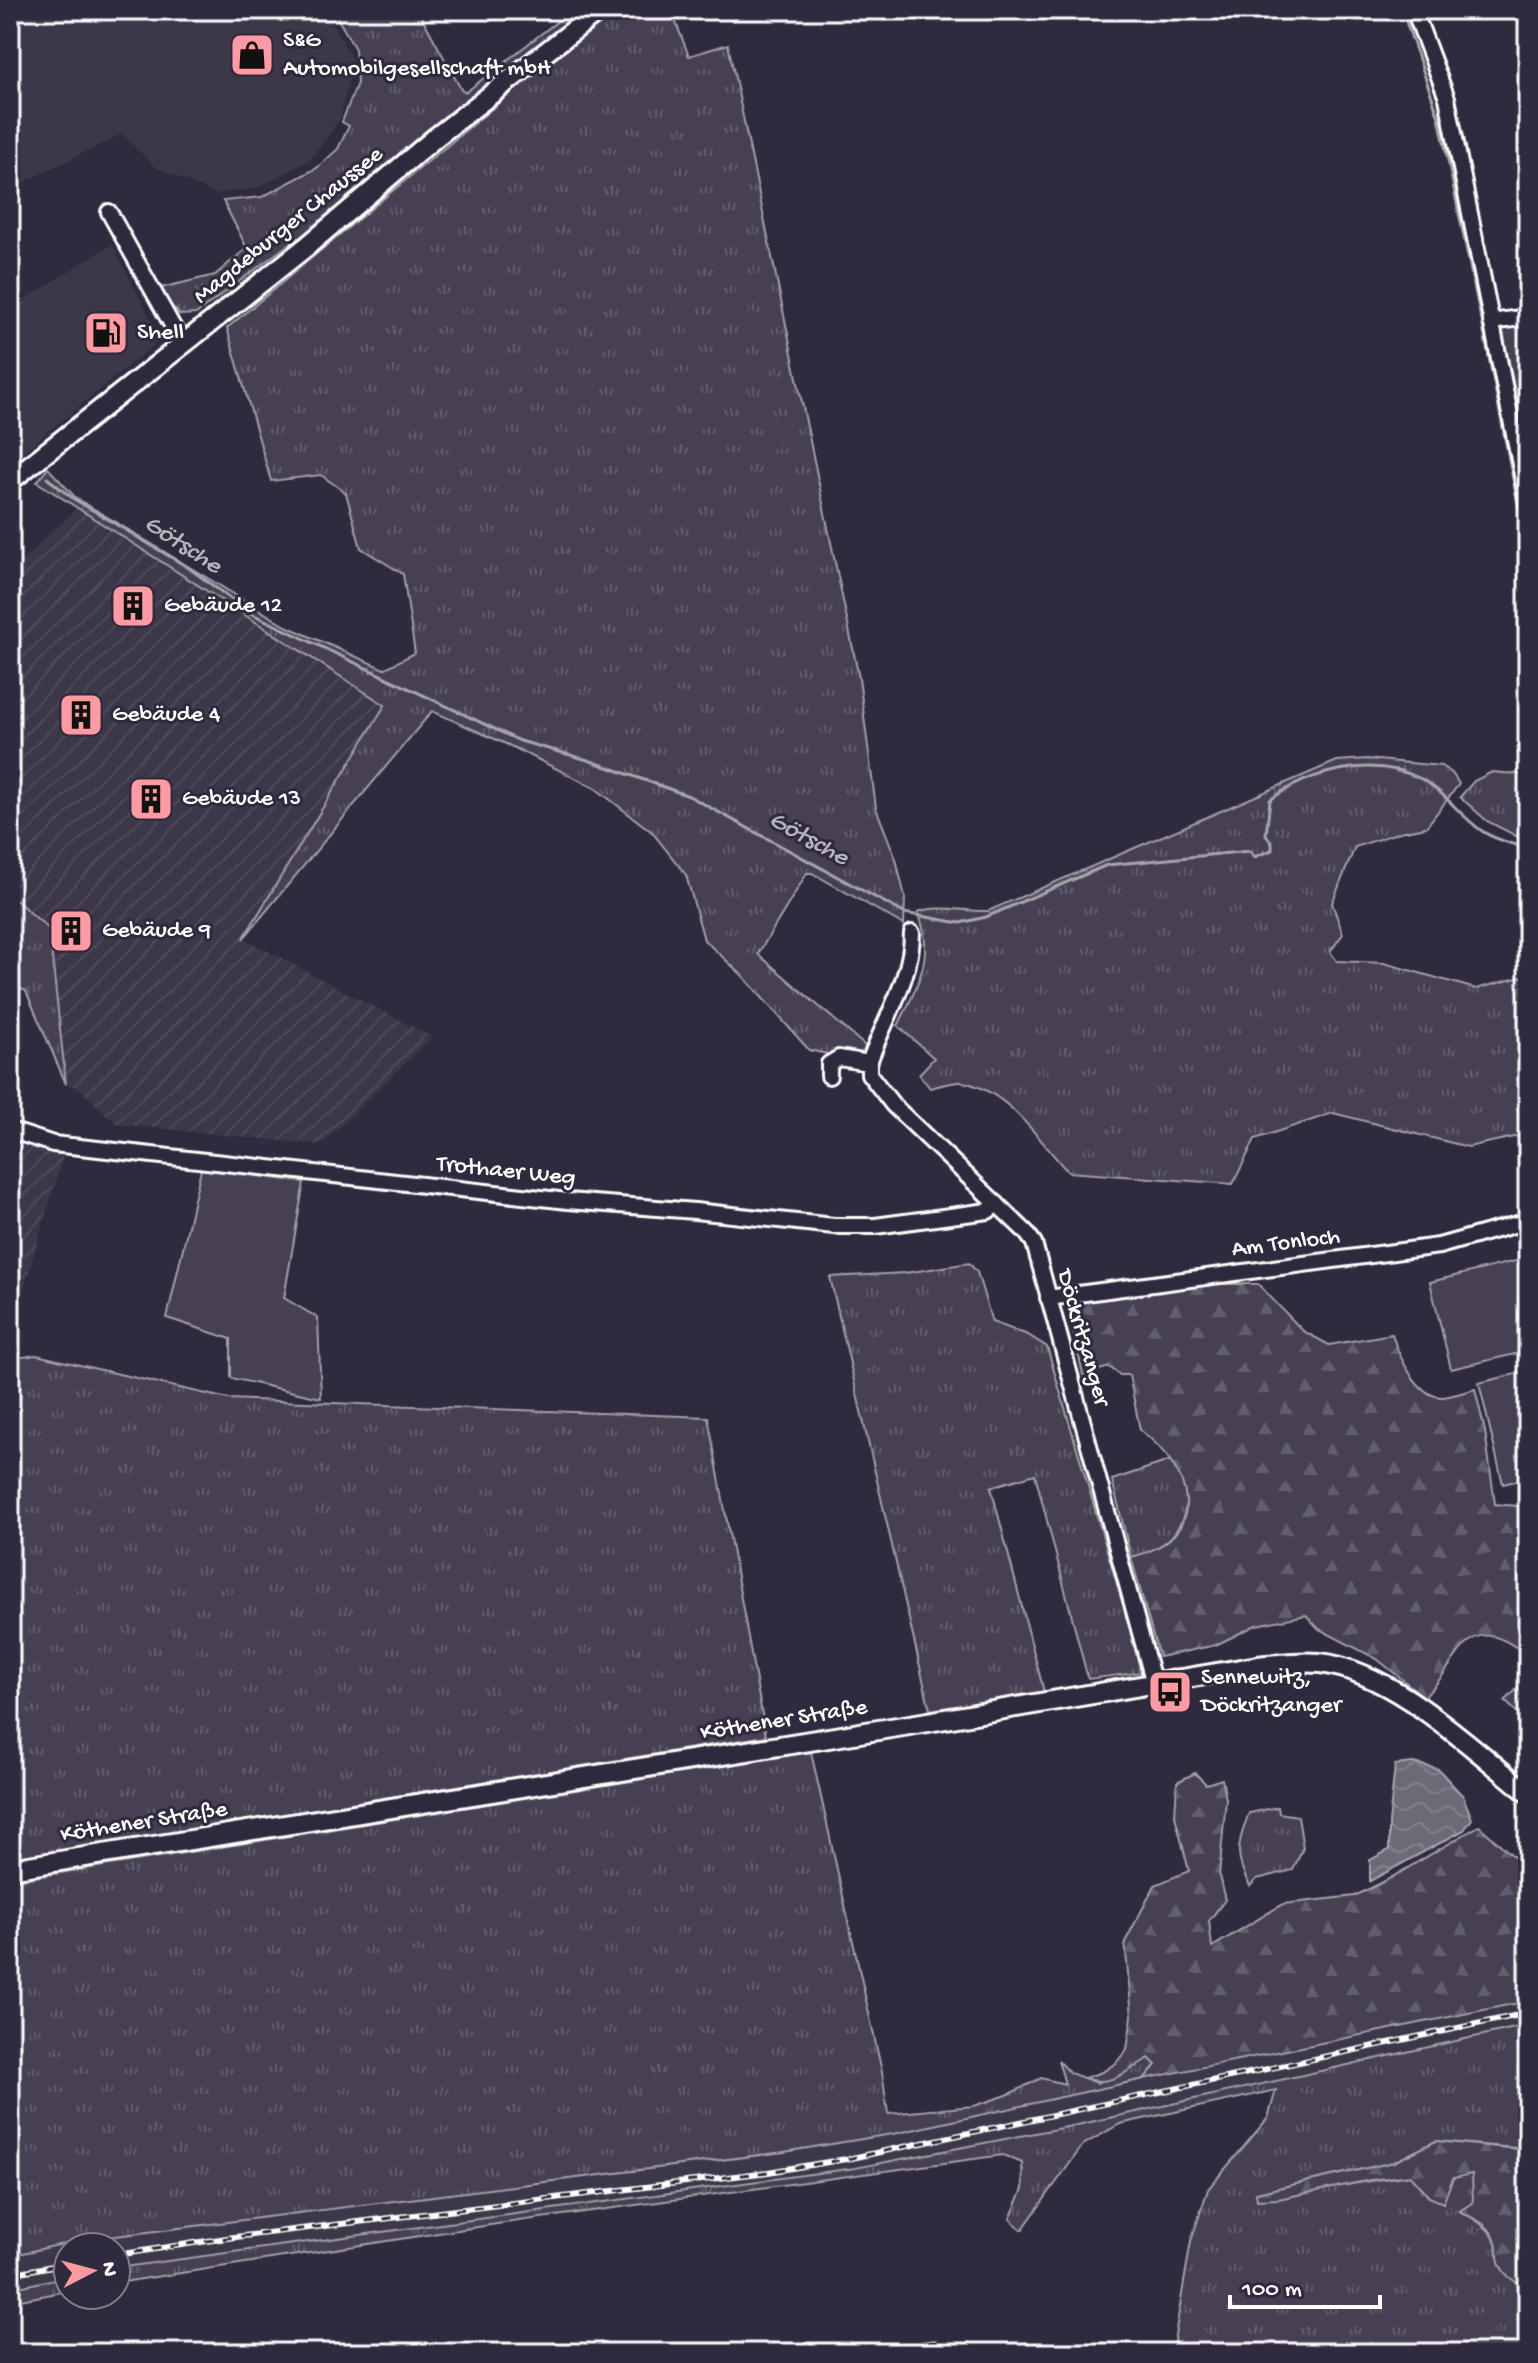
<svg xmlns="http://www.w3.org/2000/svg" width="1538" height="2363" font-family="'Gochi Hand',sans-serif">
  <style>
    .built { fill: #3c3749 }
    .industrial { fill: url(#industrial-furrows) }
    .grass { fill: url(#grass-tufts); stroke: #a2a0a8; stroke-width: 2 }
    .forest { fill: url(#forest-firs); stroke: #a2a0a8; stroke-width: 2 }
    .garden { fill: #464152; stroke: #a2a0a8; stroke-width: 2 }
    .water { fill: url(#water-waves); stroke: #a7a6ad; stroke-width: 2 }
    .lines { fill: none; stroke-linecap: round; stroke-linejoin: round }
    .stream { stroke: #a7a6ad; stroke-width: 3 }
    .minor-casing { stroke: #fff; stroke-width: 20 }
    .major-casing { stroke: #fff; stroke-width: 24 }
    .minor { stroke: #2f2a3d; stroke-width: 14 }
    .major { stroke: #2f2a3d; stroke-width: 18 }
    .rail-casing { stroke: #fff; stroke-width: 6 }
    .rail { stroke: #2f2a3d; stroke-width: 3; stroke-dasharray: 9; stroke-linecap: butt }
    .labels { text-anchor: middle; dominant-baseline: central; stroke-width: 6; stroke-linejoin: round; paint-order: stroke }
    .poi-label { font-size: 24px; fill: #fff; stroke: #2f2a3d; text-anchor: start }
    .street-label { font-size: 24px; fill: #fff; stroke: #2f2a3d }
    .water-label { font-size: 26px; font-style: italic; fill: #b6b4bb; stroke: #2f2a3d }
  </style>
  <defs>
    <pattern id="industrial-furrows" width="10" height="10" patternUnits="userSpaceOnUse" patternTransform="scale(2)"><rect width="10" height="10" fill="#3c3749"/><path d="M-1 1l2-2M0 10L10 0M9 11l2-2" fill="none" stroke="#504b5b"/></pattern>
    <pattern id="grass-tufts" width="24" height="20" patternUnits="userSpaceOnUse" patternTransform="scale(2)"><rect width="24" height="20" fill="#464152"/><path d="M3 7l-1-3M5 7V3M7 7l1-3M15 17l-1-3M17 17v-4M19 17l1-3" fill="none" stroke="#625e6c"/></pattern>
    <pattern id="forest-firs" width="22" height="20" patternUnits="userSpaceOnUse" patternTransform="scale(2)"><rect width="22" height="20" fill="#464152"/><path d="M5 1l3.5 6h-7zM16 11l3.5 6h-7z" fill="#625e6c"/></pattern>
    <pattern id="water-waves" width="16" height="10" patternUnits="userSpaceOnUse" patternTransform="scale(2)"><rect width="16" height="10" fill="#6d6a77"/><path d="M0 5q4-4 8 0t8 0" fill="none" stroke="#83808b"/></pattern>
  </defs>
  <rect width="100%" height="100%" fill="#2f2a3d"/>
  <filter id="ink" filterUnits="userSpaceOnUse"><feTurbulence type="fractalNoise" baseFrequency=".0125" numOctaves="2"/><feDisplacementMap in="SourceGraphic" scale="16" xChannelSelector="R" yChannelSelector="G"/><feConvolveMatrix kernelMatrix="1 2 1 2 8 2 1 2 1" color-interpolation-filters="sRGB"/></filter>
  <g filter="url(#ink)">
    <g class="built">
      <path d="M10,10H325L353,61L340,119L310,160L257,188L216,194L156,168L122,134L10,189Z"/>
      <path d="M112,244L158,333L153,346L10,463V309Z"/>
      <path d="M1528,2001V2025L1077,2125L946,2151L788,2179L116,2268V2247H68V2276L10,2289V2256L76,2241L784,2152L898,2133L1322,2041Z"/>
    </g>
    <g class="industrial">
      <path d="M77,507L385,705L243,938L432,1037L321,1145L117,1124L77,1087L66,1085L49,929L10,894V573Z"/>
      <path d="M10,1136L64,1153L10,1336Z"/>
    </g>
    <g class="grass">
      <path d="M333,10H418L462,91L466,92L572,10H593L328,219L285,247L196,314L180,315L167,301L161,288L215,275L247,248L223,201L262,197L317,168L338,149L349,126L342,122L357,83L355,49Z"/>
      <path d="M611,10H671L689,56L728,44L859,678L876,808L896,859L905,897L904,925L812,873H807L758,954L870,1050L861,1057L836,1056L809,1050L742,975L704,940L686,875L652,832L595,788L515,748L432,711L243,939L385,705L37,482L48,468L76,498L286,626L384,669L415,653L403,574L361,548L346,493L321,475L271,481L227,328Z"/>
      <path d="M1528,322V460L1502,326Z"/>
      <path d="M1367,759L1441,766L1452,773L1459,784L1426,827L1400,832L1355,847L1332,903L1343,934L1330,952L1337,961L1384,963L1476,989L1528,975V1134L1468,1147L1333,1113L1255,1139L1233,1184L1068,1172C1039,1140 1008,1090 962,1082C952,1081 940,1086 930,1088L919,1074L934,1058L898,1026C917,986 936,956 918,912C938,904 966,912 988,911L1337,761Z"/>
      <path d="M1492,772L1528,775V842L1487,821L1460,797L1474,781Z"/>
      <path d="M10,895L49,929L66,1084L26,991L10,984Z"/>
      <path d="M969,1263L977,1272L992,1322L1028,1335L1047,1347L1143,1672L1088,1679L1035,1474L991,1487L1044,1692L930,1710L830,1277L905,1273Z"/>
      <path d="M36,1355L228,1399L708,1417L766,1736L10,1859V1359Z"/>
      <path d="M1169,1461C1198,1489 1188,1531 1155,1550C1148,1554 1138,1555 1131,1557L1112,1480Z"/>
      <path d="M811,1752L882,2072L888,2114L974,2106L1007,2095L1041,2078L1065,2084L1058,2060L1070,2073L1097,2083L1149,2058L1156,2065L1144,2079L898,2133L784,2152L76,2241L10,2256V1881Z"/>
      <path d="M1278,1807L1279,1813L1298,1816L1303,1848L1293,1870L1257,1879L1250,1886C1234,1857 1237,1844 1249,1813Z"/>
      <path d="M1528,2025V2149L1436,2141L1394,2162L1256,2194L1325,2188L1410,2175L1429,2197L1453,2178L1473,2173V2203L1460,2211C1497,2230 1495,2238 1508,2276L1522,2283L1528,2294V2353H1172L1191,2241L1208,2189L1268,2118L1276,2090L1120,2124L1083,2145L1022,2230L1010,2219L1023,2189L1022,2163L1003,2155L497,2224L116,2283V2268L855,2168L1077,2125Z"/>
      <path d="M68,2276V2291L10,2302V2289Z"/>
      <path d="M935,2340L927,2353H844Z"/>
    </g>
    <g class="forest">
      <path d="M1185,1284H1258L1303,1331L1329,1345L1392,1334C1398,1354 1417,1398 1443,1397C1453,1396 1465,1392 1475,1389L1485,1431L1495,1504L1528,1507V1656C1463,1604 1462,1663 1424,1697L1377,1659L1319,1629L1306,1615L1256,1625L1216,1645L1159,1657L1131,1557C1212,1537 1194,1471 1140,1430L1129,1375H1120L1109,1367L1083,1375L1067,1301Z"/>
      <path d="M1528,1662V1723L1505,1701L1522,1684Z"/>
      <path d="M1195,1773L1206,1784L1222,1779L1226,1799L1219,1876L1225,1900L1209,1921L1212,1947L1283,1904L1355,1896L1387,1880L1479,1826L1528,1869V2001L1144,2079L1156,2065L1149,2058C1126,2071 1111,2088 1084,2078L1102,2072L1116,2063L1127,2049L1132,2016L1125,1942L1155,1885L1189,1871L1175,1816L1177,1782Z"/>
      <path d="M1436,2141L1518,2149L1528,2166V2294C1520,2280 1513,2283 1505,2273C1495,2260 1500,2257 1496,2243C1492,2225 1473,2218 1459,2211L1473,2203L1472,2174L1453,2178L1443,2203L1429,2197L1410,2175L1371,2180L1278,2199L1257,2200L1256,2193L1394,2162Z"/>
    </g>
    <g class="garden">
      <path d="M201,1169L304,1182L284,1298L318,1318L321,1398L231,1378V1339L167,1318Z"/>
      <path d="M1528,1258V1351L1451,1369L1430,1282Z"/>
      <path d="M1528,1371V1478L1503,1484L1479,1383Z"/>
    </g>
    <path class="water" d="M1413,1763L1438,1769L1463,1796L1472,1819L1464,1830L1370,1881V1860L1389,1850V1823L1395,1765Z"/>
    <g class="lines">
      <g class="stream">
        <path d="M1402,10L1439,117L1481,319"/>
        <path d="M1483,327L1528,555"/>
        <path d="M10,454L12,455"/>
        <path d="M47,478L74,499L189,568L250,613L520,741L588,760L689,796L904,913L960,923L986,917L1107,865L1250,851L1254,857L1272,850V843L1266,835L1270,800C1311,770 1374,755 1421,779C1444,791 1461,817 1482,831C1495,840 1514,844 1528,849"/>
      </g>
      <g class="minor-casing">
        <g id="minor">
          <path d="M1414,10L1447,98L1528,505"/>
          <path d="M109,212L182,343"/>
          <path d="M1491,322L1528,317"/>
          <path d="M869,1063C883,1021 912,979 912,933"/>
          <path d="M829,1076V1064L839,1058L869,1063V1074L893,1105L1026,1232L1034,1243L1154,1684"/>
          <path d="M10,1130L53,1144L568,1201L695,1211L834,1226H875L988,1211L997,1204"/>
          <path d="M1048,1298L1439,1246L1528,1221"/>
          <path d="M1527,2152H1528"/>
        </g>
      </g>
      <g class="major-casing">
        <g id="major">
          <path d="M10,481L306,247L436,137L600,10"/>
          <path d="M10,1869L922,1723L1258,1666C1278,1664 1299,1661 1320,1663C1393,1671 1471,1748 1528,1793"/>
        </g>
      </g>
      <use href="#minor" class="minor"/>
      <use href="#major" class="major"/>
      <g class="rail-casing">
        <g id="rail">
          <path d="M116,2255L227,2238L768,2172L852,2158L1528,2013"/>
          <path d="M10,2274L68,2263"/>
        </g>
      </g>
      <use href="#rail" class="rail"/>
    </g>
  </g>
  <defs>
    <g id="shop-square" transform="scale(2.3)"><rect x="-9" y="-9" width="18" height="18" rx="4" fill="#ff9aa2" stroke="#2f2a3d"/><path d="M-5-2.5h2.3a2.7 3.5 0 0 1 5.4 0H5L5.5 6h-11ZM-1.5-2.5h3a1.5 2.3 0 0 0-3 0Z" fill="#111"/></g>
    <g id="fuel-square" transform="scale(2.3)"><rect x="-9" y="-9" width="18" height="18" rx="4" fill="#ff9aa2" stroke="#2f2a3d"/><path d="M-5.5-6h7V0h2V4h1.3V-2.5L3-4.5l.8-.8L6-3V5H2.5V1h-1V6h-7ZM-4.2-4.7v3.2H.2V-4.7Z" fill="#111"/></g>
    <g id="building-square" transform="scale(2.3)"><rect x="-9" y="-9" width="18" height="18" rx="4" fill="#ff9aa2" stroke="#2f2a3d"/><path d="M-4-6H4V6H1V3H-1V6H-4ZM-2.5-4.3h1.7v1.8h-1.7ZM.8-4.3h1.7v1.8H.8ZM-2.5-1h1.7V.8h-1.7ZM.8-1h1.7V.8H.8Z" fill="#111"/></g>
    <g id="bus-square" transform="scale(2.3)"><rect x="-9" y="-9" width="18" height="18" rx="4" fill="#ff9aa2" stroke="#2f2a3d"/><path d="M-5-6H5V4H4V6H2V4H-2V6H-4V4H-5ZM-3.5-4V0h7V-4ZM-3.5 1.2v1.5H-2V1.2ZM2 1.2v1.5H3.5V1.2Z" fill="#111"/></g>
  </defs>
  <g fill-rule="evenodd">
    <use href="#shop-square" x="252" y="55"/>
    <use href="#fuel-square" x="106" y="333"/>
    <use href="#building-square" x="133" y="606"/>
    <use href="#building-square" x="81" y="715"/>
    <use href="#building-square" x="151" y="799"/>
    <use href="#building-square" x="71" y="931"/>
    <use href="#bus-square" x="1170" y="1692"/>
  </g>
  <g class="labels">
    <g class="poi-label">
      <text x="283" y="41">S&amp;G<tspan x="283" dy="28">Automobilgesellschaft mbH</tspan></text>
      <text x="137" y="333">Shell</text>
      <text x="164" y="606">Gebäude 12</text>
      <text x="112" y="715">Gebäude 4</text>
      <text x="182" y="799">Gebäude 13</text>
      <text x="102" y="931">Gebäude 9</text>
      <text x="1201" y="1678">Sennewitz,<tspan x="1201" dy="28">Döckritzanger</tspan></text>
    </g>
    <g class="street-label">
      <text transform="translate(289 226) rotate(-39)">Magdeburger Chaussee</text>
      <text transform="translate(506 1172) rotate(6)">Trothaer Weg</text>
      <text transform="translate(1286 1244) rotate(-7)">Am Tonloch</text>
      <text transform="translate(1082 1338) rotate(74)">Döckritzanger</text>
      <text transform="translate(784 1721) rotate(-9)">Köthener Straße</text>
      <text transform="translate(144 1823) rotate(-9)">Köthener Straße</text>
    </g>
    <g class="water-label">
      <text transform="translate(182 546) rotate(33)">Götsche</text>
      <text transform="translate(808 840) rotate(29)">Götsche</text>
    </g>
  </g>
  <rect width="1538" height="2363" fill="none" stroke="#2f2a3d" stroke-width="40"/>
  <rect x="20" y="20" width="1498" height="2323" fill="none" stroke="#fff" stroke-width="3" filter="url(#ink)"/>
  <g transform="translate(92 2271) rotate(84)"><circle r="38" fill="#2f2a3d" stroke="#827f8b" stroke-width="2"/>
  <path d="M0-6L14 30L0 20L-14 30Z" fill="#ff9aa2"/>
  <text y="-12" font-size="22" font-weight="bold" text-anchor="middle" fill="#ffffff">N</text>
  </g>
  <path d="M1230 2295v12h150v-12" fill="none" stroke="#ffffff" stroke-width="4"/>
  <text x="1242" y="2295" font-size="24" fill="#ffffff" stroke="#2f2a3d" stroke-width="6" paint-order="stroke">100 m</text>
</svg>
